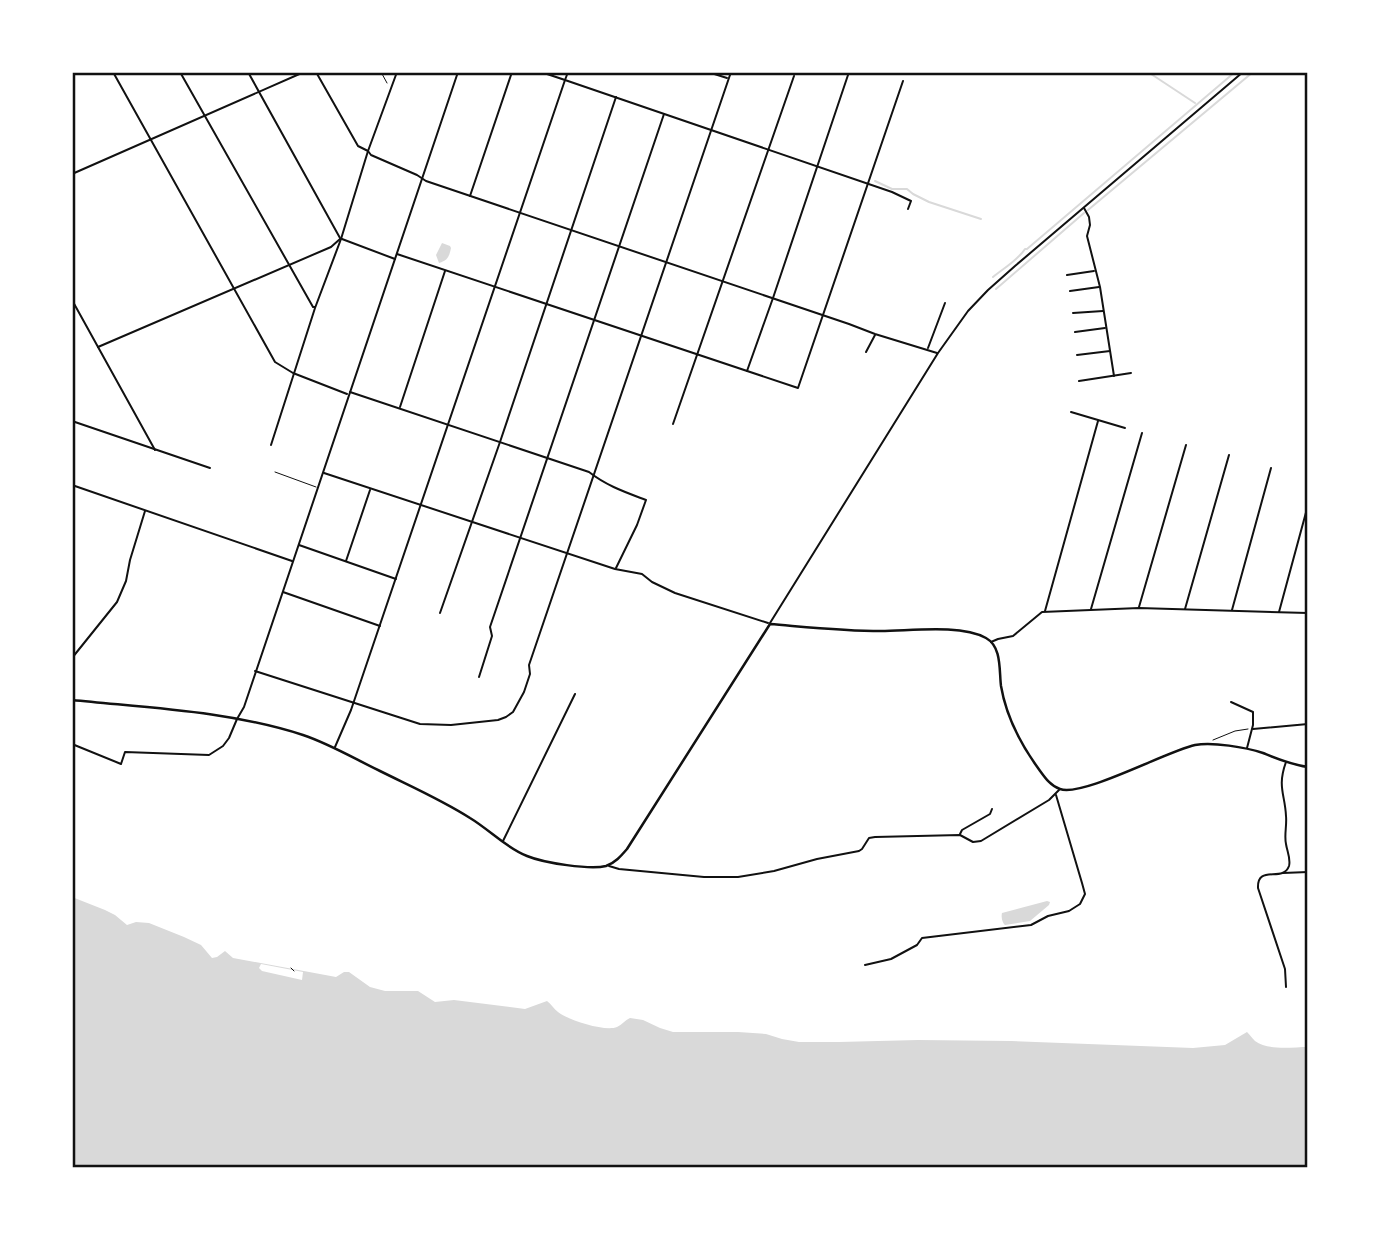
<svg xmlns="http://www.w3.org/2000/svg" width="1380" height="1239" font-family="Raleway,sans-serif">
  <style>
    .water { fill: #d9d9d9 }
    .pier { fill: #fff }
    .lines { fill: none; stroke-linecap: round; stroke-linejoin: round }
    .stream { stroke: #d9d9d9; stroke-width: 2 }
    .path { stroke: #111; stroke-width: 1 }
    .service { stroke: #111; stroke-width: 1 }
    .minor { stroke: #111; stroke-width: 2 }
    .tertiary { stroke: #111; stroke-width: 2 }
    .secondary { stroke: #111; stroke-width: 2.5 }
    .neatline { fill: none; stroke: #111; stroke-width: 2.5 }
  </style>
  <rect width="100%" height="100%" fill="#fff"/>
  <g class="water">
    <path d="M442,243L450,246L451,248C449,257 448,260 439,263L436,255Z"/>
    <path d="M72,897L105,910L115,915L127,925L136,922L149,923L184,937L201,945L212,958L217,957L225,951L233,958L336,977L344,972H349L370,987L385,991H418L435,1002L454,1000L525,1009L547,1001C551,1004 554,1009 558,1012C568,1020 605,1032 617,1027C622,1025 625,1020 630,1018L643,1020L660,1028L673,1032H738L766,1034L782,1039L799,1042H839L918,1040L1011,1041L1193,1048L1225,1045L1247,1032C1250,1035 1252,1038 1255,1041C1268,1051 1293,1047 1308,1047V1167H72Z"/>
    <path d="M1047,901L1050,902L1049,905L1030,921L1005,925C1002,923 1001,916 1002,913Z"/>
  </g>
  <path class="pier" d="M261,964L303,972L302,980L262,971L259,968Z"/>
  <g class="lines">
    <g class="stream">
      <path d="M1148,72L1195,103"/>
      <path d="M875,181L892,189H907L913,194L929,202L981,219"/>
      <path d="M1088,210L1253,72"/>
      <path d="M993,277C1004,268 1018,260 1025,249H1027L1235,72"/>
      <path d="M996,289L1084,213"/>
    </g>
    <g class="path">
      <path d="M381,72L387,83"/>
      <path d="M1213,740L1235,731L1248,729"/>
      <path d="M291,968L294,971"/>
    </g>
    <path class="service" d="M275,472L316,487"/>
    <g class="minor">
      <path d="M113,72L275,362L293,373L347,394"/>
      <path d="M180,72L313,307H315"/>
      <path d="M248,72L340,238"/>
      <path d="M316,72L358,146L368,151L371,155L417,175L426,181L849,324L875,334L937,353"/>
      <path d="M568,72L565,80L892,192L911,201L908,209"/>
      <path d="M708,72L727,78"/>
      <path d="M470,196L512,72"/>
      <path d="M1084,208L1089,217L1090,225L1087,236L1100,287L1114,376"/>
      <path d="M342,239L395,259"/>
      <path d="M397,254L798,388L903,81"/>
      <path d="M1067,275L1094,271"/>
      <path d="M1070,291L1099,287"/>
      <path d="M72,300L155,450"/>
      <path d="M1073,313L1103,311"/>
      <path d="M1075,332L1105,328"/>
      <path d="M98,347L331,247L340,239"/>
      <path d="M928,348L945,303"/>
      <path d="M866,352L875,335"/>
      <path d="M1077,355L1110,351"/>
      <path d="M747,371L773,298L848,75"/>
      <path d="M1079,381L1131,373"/>
      <path d="M350,392L589,472C607,486 625,492 646,500L637,525L616,568"/>
      <path d="M400,407L445,271"/>
      <path d="M1071,412L1125,428"/>
      <path d="M72,421L210,468"/>
      <path d="M673,424L794,76"/>
      <path d="M271,445L315,308L341,239L368,151L397,72"/>
      <path d="M324,473L615,569L642,574L652,582L675,593L768,623"/>
      <path d="M72,485L292,561"/>
      <path d="M299,545L396,579"/>
      <path d="M346,561L370,490"/>
      <path d="M283,592L380,626"/>
      <path d="M1139,607L1186,445"/>
      <path d="M1091,609L1142,433"/>
      <path d="M1185,609L1229,455"/>
      <path d="M1232,610L1271,468"/>
      <path d="M1045,611L1098,421"/>
      <path d="M1279,612L1308,505"/>
      <path d="M440,613L500,442L616,97"/>
      <path d="M991,642L998,639L1013,636L1042,612L1139,608L1308,613"/>
      <path d="M72,658L117,602L126,581L130,560L145,511"/>
      <path d="M255,671L420,724L451,725L498,720L506,717L513,712L524,692L530,674L529,665L731,72"/>
      <path d="M479,677L492,636L490,627L664,114"/>
      <path d="M1231,702L1253,712V725L1247,748"/>
      <path d="M1253,729L1308,724"/>
      <path d="M72,744L121,764L125,752L209,755L223,746L229,738L237,719L244,707L458,72"/>
      <path d="M960,834L962,830L990,814L992,809"/>
      <path d="M503,841L575,694"/>
      <path d="M609,866L619,869L704,877H738L774,871L817,859L859,851L862,849L869,838L875,837L960,835L973,842L981,841L1049,800L1059,790"/>
      <path d="M1283,873L1308,872"/>
      <path d="M865,965L891,959L917,945L922,938L1031,925L1048,916L1069,911L1080,904L1085,894L1082,883L1056,795"/>
      <path d="M1286,987L1285,969L1258,888C1257,864 1283,883 1289,866C1291,859 1287,851 1286,844C1284,835 1287,826 1286,816C1285,794 1277,787 1286,762"/>
    </g>
    <g class="tertiary">
      <path d="M72,174L304,72"/>
      <path d="M770,623L938,353L968,311L988,290L1015,266L1243,72"/>
      <path d="M335,747L351,710L565,80L541,72"/>
    </g>
    <path class="secondary" d="M72,700C149,708 229,711 303,735C330,744 355,759 380,771C410,786 442,800 470,818C490,830 506,848 527,856C544,863 590,870 606,866C615,863 621,856 627,849L770,624C807,627 844,631 881,631C910,631 960,624 986,638C1002,647 999,670 1001,686C1006,716 1020,743 1038,768C1044,776 1050,786 1060,789C1083,797 1167,751 1195,745C1213,742 1245,747 1263,753C1278,759 1292,765 1308,767"/>
  </g>
  <rect width="1380" height="1239" fill="none" stroke="#ffffff" stroke-width="147"/>
  <rect x="74" y="74" width="1232" height="1092" class="neatline"/>
</svg>
